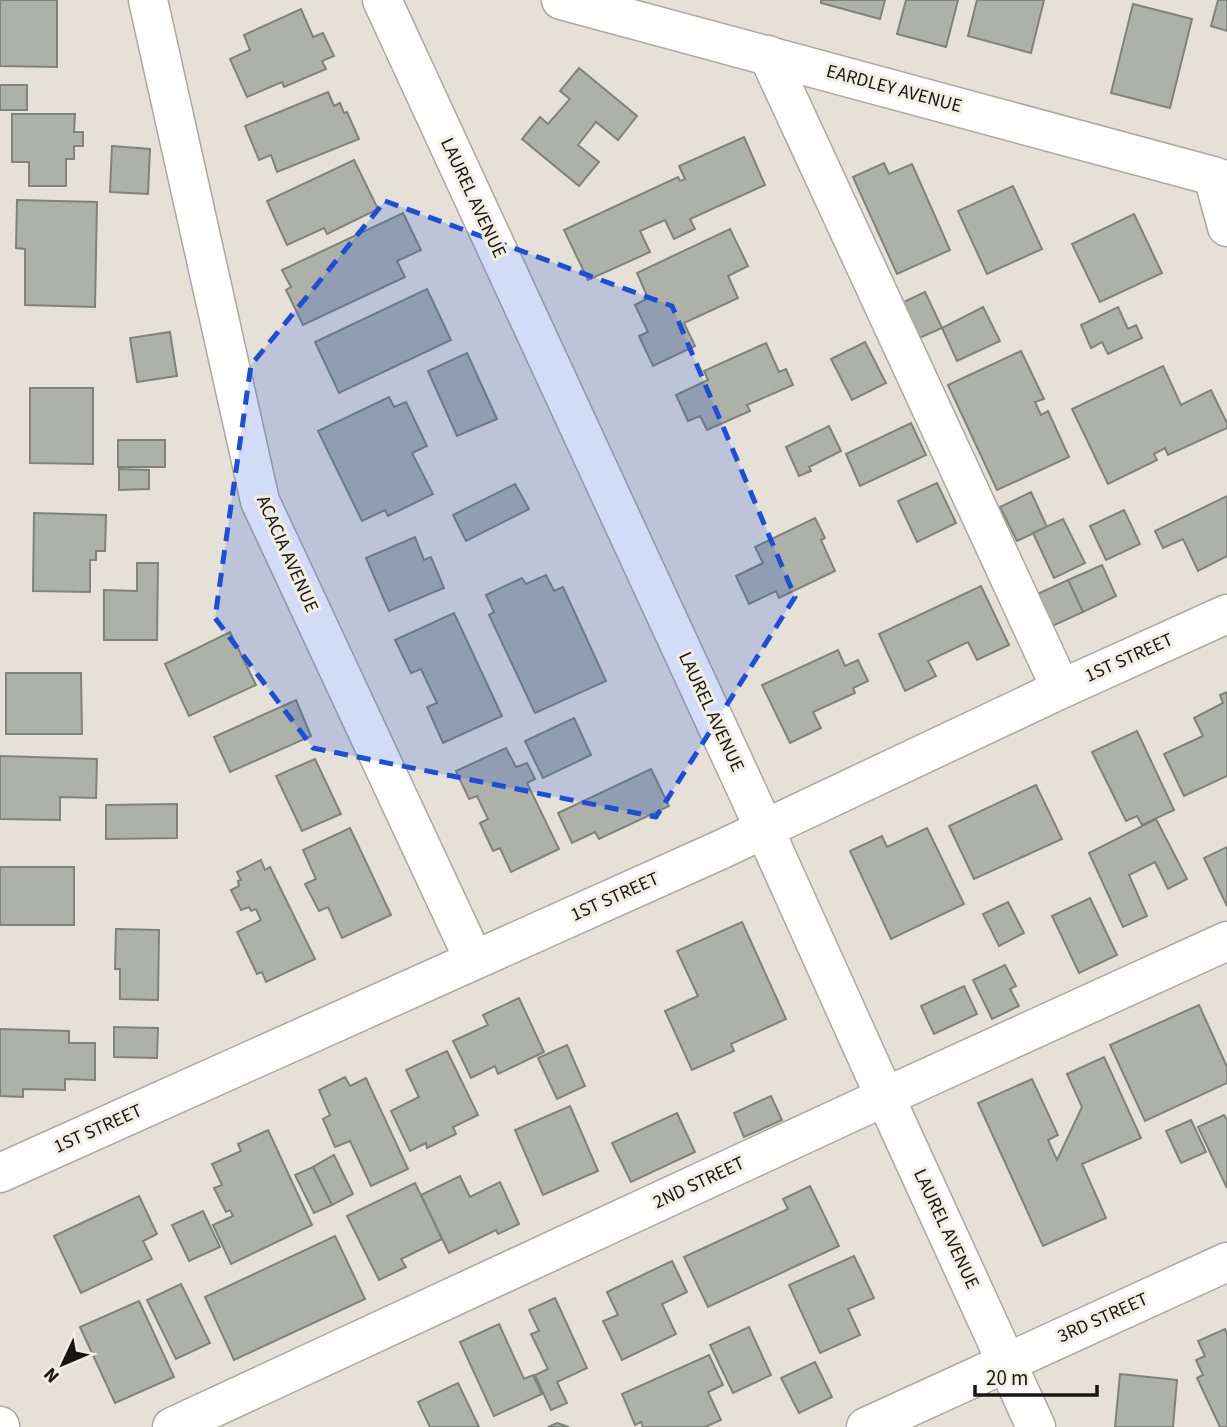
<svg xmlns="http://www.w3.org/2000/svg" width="1227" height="1427" font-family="'Source Sans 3',sans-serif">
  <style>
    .building { fill: #aeb1a7; stroke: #808379; stroke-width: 2 }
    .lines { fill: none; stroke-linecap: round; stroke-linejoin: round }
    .minor-casing { stroke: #aca89e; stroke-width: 41 }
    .major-casing { stroke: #aca89e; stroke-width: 41 }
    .minor { stroke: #fff; stroke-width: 38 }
    .major { stroke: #fff; stroke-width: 38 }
    .marked { fill: #1d4ed8; fill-opacity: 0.2; stroke: #1d4ed8; stroke-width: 5; stroke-dasharray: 14 9; stroke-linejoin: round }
    .labels { text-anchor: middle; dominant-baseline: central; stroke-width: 6; stroke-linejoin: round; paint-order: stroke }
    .street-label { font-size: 19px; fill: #171612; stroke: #f2eee4 }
  </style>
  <rect width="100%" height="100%" fill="#e5e1d7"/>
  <g class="building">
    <path d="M0,0H57V67L0,66Z"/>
    <path d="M821,0H885L880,19L821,3Z"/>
    <path d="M906,0H958L946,47L897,34Z"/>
    <path d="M977,0H1044L1031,53L968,36Z"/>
    <path d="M1218,0H1227V31L1211,26Z"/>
    <path d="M1133,4L1192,19L1170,108L1111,93Z"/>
    <path d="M301,9L313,37L323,33L334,56L322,61L326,69L284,87L282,82L247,97L230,59L250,50L244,35Z"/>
    <path d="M579,68L637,116L618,140L596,122L578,145L599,162L579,186L522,139L540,117L548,124L570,99L560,91Z"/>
    <rect x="0" y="85" width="27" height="25"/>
    <path d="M328,92L334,106L340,103L344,113L347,112L359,139L277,172L271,155L259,160L245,126Z"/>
    <path d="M12,114H75L74,132H83V146H74V159H66V186H29V162H12Z"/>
    <path d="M744,137L765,185L690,219L695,229L674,239L665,220L640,231L650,252L588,280L564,230L678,177L680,181L685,179L679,166Z"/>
    <path d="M112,146L150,149L148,194L110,192Z"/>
    <path d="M354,160L378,209L327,234L324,228L287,245L267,201Z"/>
    <path d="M884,163L889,174L912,164L950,250L897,274L853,177Z"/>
    <path d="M1013,186L1042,249L987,274L958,211Z"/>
    <path d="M17,200L97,202L95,307L25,305V249L16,248Z"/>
    <path d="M403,213L421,250L397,261L405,277L303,325L286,290L291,287L282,270Z"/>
    <path d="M1134,214L1162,273L1100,302L1072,244Z"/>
    <path d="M730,229L748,266L728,276L738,298L684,323L695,346L653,366L639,336L648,332L635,305L648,298L637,273Z"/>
    <path d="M427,289L451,340L339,393L315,342Z"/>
    <path d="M925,292L942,328L910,342L893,307Z"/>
    <path d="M983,307L1000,341L957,361L942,328Z"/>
    <path d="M1118,307L1128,329L1136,325L1142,338L1108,354L1102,342L1091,348L1081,325Z"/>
    <path d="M170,332L177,376L137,382L130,338Z"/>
    <path d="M865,342L886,383L852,400L831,359Z"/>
    <path d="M766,343L779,372L786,369L793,385L747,405L750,411L707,430L700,416L688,421L676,395L708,380L704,371Z"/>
    <path d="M1021,351L1044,399L1035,402L1041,415L1048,411L1069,457L997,490L948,385Z"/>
    <path d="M467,353L497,419L457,436L428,371Z"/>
    <path d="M1163,366L1181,405L1211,390L1227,423V428L1168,455L1165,448L1154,454L1157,460L1108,484L1072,409Z"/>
    <path d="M30,388H93V464L30,463Z"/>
    <path d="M389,397L394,407L406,402L427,446L412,453L433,494L388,516L385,510L362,521L318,431Z"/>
    <path d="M911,423L926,455L860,486L846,454Z"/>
    <path d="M829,426L841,451L809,467L811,471L799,476L786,447Z"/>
    <rect x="118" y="440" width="47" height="27"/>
    <path d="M119,469L149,470V489L119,490Z"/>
    <path d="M937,483L956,523L917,542L898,501Z"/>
    <path d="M515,484L529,509L466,541L453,515Z"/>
    <path d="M1031,492L1047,527L1017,541L1000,507Z"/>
    <path d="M1227,496V556L1198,571L1183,539L1163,548L1155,531Z"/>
    <path d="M1124,510L1140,544L1106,560L1090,526Z"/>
    <path d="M34,513L106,515L105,551H96V560H90V592L33,591Z"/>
    <path d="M815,518L825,538L821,540L835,571L779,598L776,591L749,604L736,576L763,563L755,547Z"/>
    <path d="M1063,519L1085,563L1054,578L1033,533Z"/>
    <path d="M415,537L424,560L431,557L444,588L389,611L366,558Z"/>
    <path d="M137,563H158L157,640H104V590L137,591Z"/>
    <path d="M1102,565L1116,596L1083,612L1068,580Z"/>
    <path d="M546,575L554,591L563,587L606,681L535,713L489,615L494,612L486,595L522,578L526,584Z"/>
    <path d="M1068,580L1083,612L1048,628L1033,596Z"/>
    <path d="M981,586L1009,645L977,660L968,642L928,661L936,676L905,691L879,634Z"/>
    <path d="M454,613L502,716L443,743L427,707L437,703L421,669L411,673L395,640Z"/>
    <path d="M230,632L256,685L189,716L165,664Z"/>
    <path d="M838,650L845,666L858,660L868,681L853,688L855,693L813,712L821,728L790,743L762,685Z"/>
    <path d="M6,673H81L82,734H6Z"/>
    <path d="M1227,692V776L1184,796L1164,754L1203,736L1194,718L1223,703L1220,695Z"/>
    <path d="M296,700L311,736L230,772L214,737Z"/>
    <path d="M574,718L591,755L543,778L525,741Z"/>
    <path d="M1137,731L1174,810L1142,825L1137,816L1126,821L1092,752Z"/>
    <path d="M506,748L516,767L527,763L535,779L527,783L559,849L511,872L500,848L493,851L480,823L488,819L477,796L469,799L456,771Z"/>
    <path d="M0,756L97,759L96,798L60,797V820L0,819Z"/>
    <path d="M315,759L341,814L302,831L276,776Z"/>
    <path d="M651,769L669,806L599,839L595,832L572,843L558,813Z"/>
    <path d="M1036,785L1062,839L974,879L949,826Z"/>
    <path d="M177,804V838L106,839V805Z"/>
    <path d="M1156,819L1187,879L1168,889L1155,862L1129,875L1147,916L1123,927L1089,853Z"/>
    <path d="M350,828L391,915L342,938L328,907L319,911L305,884L316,879L303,850Z"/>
    <path d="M927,828L964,904L891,939L850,851L882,836L887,847Z"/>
    <path d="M1227,847V906L1204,858Z"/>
    <path d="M261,860L265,870L270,867L315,959L266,982L262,972L257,974L237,932L261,920L256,909L251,911L249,907L241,910L231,890L239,886L238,881L241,880L237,872Z"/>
    <rect x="0" y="867" width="74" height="58"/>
    <path d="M1090,898L1117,955L1079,973L1052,916Z"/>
    <path d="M1008,902L1024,933L999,946L983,914Z"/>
    <path d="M742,922L786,1019L731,1044L734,1051L692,1070L665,1011L698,996L677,951Z"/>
    <path d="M116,929L159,930L158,1000L120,999V969H115Z"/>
    <path d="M1005,965L1016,986L1010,989L1019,1006L992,1019L973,980Z"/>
    <path d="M964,986L977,1014L934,1034L921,1006Z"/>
    <path d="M519,998L544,1052L498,1074L495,1066L471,1078L453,1041L488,1025L483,1015Z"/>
    <path d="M1199,1005L1227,1067V1083L1145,1121L1110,1045Z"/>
    <path d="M114,1027L158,1028L157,1058L114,1057Z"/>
    <path d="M0,1029L69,1031V1043H95V1080L65,1079V1090L23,1089V1097L0,1096Z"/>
    <path d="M567,1045L585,1086L557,1099L538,1058Z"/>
    <path d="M447,1051L478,1115L453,1127L456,1134L427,1148L426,1143L410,1151L391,1111L419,1097L406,1070Z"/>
    <path d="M1104,1057L1141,1138L1082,1164L1106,1218L1043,1246L978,1103L1032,1079L1058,1135L1048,1140L1057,1160L1082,1107L1067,1074Z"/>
    <path d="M345,1077L350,1086L366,1078L408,1169L371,1186L350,1141L335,1147L323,1119L330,1115L319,1090Z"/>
    <path d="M771,1096L782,1120L744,1137L734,1113Z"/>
    <path d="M570,1106L598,1171L543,1195L515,1130Z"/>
    <path d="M677,1113L695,1152L631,1182L612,1143Z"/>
    <path d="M1224,1115L1227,1120V1188L1198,1127Z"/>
    <path d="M1191,1120L1206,1152L1181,1163L1166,1131Z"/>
    <path d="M268,1130L312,1225L231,1264L213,1225L233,1216L230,1210L226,1212L214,1188L222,1185L212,1164L241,1151L238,1144Z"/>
    <path d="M334,1155L353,1194L332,1205L313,1167Z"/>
    <path d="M313,1167L332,1205L314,1213L295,1175Z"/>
    <path d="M460,1176L470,1197L500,1182L519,1224L498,1234L496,1230L449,1253L421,1195Z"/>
    <path d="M415,1183L442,1239L401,1259L406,1267L379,1280L347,1216Z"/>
    <path d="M810,1186L839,1246L708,1307L684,1257L788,1209L783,1199Z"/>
    <path d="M139,1196L157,1234L143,1241L152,1259L81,1293L54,1236Z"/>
    <path d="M203,1211L220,1247L189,1261L172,1225Z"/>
    <path d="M335,1236L365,1299L234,1360L205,1297Z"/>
    <path d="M854,1256L874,1298L848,1309L860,1335L820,1353L789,1285Z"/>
    <path d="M672,1261L687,1292L662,1304L676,1334L622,1360L603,1321L618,1315L607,1292Z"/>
    <path d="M181,1284L210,1343L176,1359L147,1300Z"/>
    <path d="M555,1298L587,1368L557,1382L567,1403L551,1410L535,1375L548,1369L531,1334L539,1331L529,1310Z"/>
    <path d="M139,1301L174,1377L115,1403L80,1327Z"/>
    <path d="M499,1324L524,1379L533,1375L542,1394L494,1416L460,1342Z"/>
    <path d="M749,1327L771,1375L733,1393L710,1345Z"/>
    <path d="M1225,1329L1227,1334V1427H1220L1197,1378L1203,1375L1196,1360L1205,1356L1198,1341Z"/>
    <path d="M709,1355L723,1385L708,1392L721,1420L705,1427H643L641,1422L635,1425L622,1394Z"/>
    <path d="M815,1362L832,1397L799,1413L781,1378Z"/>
    <path d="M1120,1374L1177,1380L1173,1427H1115Z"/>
    <path d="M458,1383L479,1427H430L418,1402Z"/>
    <path d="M557,1423L569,1427H548Z"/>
  </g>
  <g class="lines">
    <g class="minor-casing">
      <g id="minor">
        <path d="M148,0L260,501L474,960"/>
        <path d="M382,0L748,793L885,1097L1036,1427"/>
        <path d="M768,55L1061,689"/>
        <path d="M0,1173L720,850L1061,689L1227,614"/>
        <path d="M172,1427L852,1112L1227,941"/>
        <path d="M866,1427L1227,1262"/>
      </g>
    </g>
    <g class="major-casing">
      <g id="major">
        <path d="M561,0L1213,176L1227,181"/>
        <path d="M1213,176L1227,227"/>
        <path d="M0,1426V1427"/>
      </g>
    </g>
    <use href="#minor" class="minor"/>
    <use href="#major" class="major"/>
  </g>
  <path class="marked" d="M385,201L672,306L795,597L656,817L313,748L215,618L251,365Z"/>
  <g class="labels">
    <g class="street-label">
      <text transform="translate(894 89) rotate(15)">EARDLEY AVENUE</text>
      <text transform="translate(473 198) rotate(65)">LAUREL AVENUE</text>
      <text transform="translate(287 554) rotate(66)">ACACIA AVENUE</text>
      <text transform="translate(1129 658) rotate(-24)">1ST STREET</text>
      <text transform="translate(711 712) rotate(65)">LAUREL AVENUE</text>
      <text transform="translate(615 897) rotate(-24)">1ST STREET</text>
      <text transform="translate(98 1129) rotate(-24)">1ST STREET</text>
      <text transform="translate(699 1183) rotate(-25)">2ND STREET</text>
      <text transform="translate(946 1229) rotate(65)">LAUREL AVENUE</text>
      <text transform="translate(1103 1318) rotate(-24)">3RD STREET</text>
    </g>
  </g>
  <g transform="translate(63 1364) rotate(226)" stroke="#f2eee4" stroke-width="5" paint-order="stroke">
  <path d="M0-5L12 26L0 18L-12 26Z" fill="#171612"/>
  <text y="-10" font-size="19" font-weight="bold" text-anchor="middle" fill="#171612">N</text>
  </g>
  <path d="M975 1385v10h122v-10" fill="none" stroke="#171612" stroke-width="3.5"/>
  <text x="986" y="1385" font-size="21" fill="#171612" stroke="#f2eee4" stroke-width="5" paint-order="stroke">20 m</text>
</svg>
